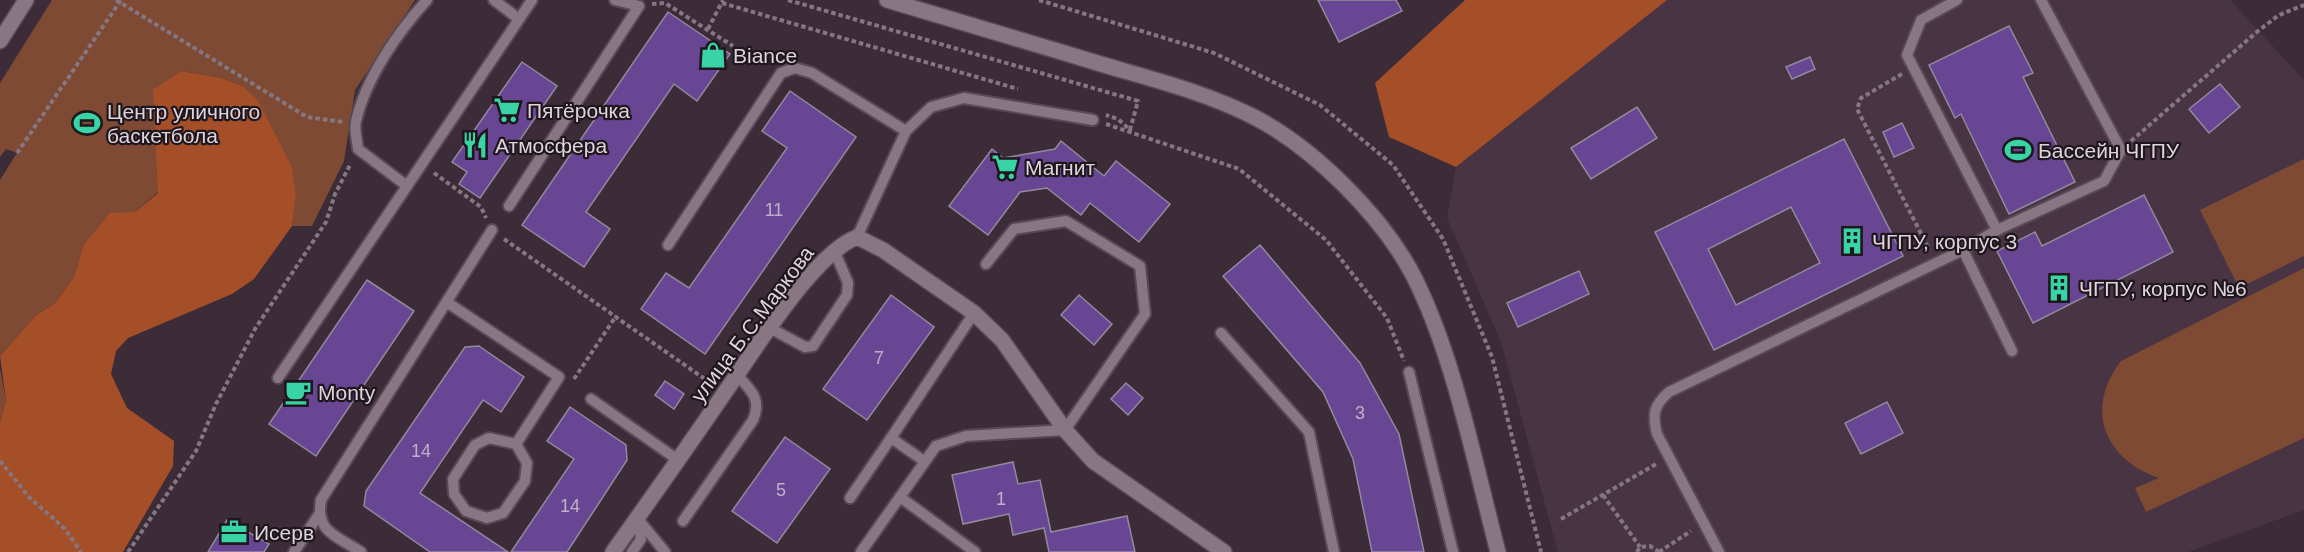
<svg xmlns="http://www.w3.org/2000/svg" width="2304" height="552" font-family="Arial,sans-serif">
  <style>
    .built { fill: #493444 }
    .green { fill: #7e4a34 }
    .forest { fill: #a54f29 }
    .building { fill: #684693; stroke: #918a9e; stroke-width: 1.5; fill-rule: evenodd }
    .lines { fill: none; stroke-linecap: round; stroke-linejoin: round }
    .service-casing { stroke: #574a54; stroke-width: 14 }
    .pedestrian-casing { stroke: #574a54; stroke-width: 18 }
    .minor-casing { stroke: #574a54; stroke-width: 18 }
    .secondary-casing { stroke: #574a54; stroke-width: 18 }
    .path { stroke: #847781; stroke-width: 4; stroke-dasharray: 4.5 3; stroke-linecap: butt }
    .service { stroke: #887683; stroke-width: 10 }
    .pedestrian { stroke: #887683; stroke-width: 15 }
    .minor { stroke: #887683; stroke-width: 15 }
    .secondary { stroke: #887683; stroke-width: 15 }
    .labels { text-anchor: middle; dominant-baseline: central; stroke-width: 4.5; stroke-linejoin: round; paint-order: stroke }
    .number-label { font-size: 18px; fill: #c0b0c9 }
    .poi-label { font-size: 21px; fill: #ded4db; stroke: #1f171d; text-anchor: start }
    .street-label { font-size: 21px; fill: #ded4db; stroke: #1f171d }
  </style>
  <rect width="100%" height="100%" fill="#3c2c38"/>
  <path class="built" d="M1667,0H2230L2304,80V510L2188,552H1558L1501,342L1447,218L1456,167Z"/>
  <g class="green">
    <path d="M52,0H415L355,90L344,161L312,226H292L296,197L242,86L222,78L181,71L158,151V192L135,212L83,246L74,277L55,303L35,316L0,356V180L17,153L6,149L0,157V83Z"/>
    <path d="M2304,159V256L2239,288L2200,210Z"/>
    <path d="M2304,268V438L2146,512L2135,488L2159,478C2104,459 2084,409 2121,361Z"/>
    <path d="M0,368L6,401L0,422Z"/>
  </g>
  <g class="forest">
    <path d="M1465,0H1667L1456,167L1389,137L1375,83Z"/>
    <path d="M181,71L222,78L242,86L257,99L292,167L296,197L292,226L254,279L232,294L128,338L116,351L111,374L127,408L174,441L173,466L123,552H0V422L6,401L0,356L35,316L55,303L74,277L83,246L110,213L135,212L158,193L153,90Z"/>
  </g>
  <g class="building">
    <path d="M1318,0H1396L1402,11L1339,42Z"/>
    <path d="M668,12L730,54L697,101L674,84L586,212L610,229L584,267L522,225Z"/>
    <path d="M2009,26L2033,73L2023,77L2075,182L2009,214L1961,114L1955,118L1929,65Z"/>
    <path d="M1810,57L1815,69L1792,79L1786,67Z"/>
    <path d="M522,62L557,86L480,198L459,184L467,172L452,162Z"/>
    <path d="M2220,84L2240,107L2209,133L2189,109Z"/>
    <path d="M790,91L856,137L705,354L641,309L666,273L689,288L787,148L762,131Z"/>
    <path d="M1637,107L1657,138L1591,179L1571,148Z"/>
    <path d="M1902,123L1914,148L1894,157L1883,132Z"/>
    <path d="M1844,139L1903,256L1714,350L1655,232ZM1791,207L1820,263L1736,305L1708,249Z"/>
    <path d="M1061,141L1104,176L1116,161L1170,204L1139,242L1090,203L1081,215L1047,188L1020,192L988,235L949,206L992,149L1003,158L1055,149Z"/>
    <path d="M2144,195L2173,252L2033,323L1997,251L2035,232L2042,246Z"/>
    <path d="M1260,245L1360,363L1399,434L1424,552H1372L1353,459L1323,392L1223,276Z"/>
    <path d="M1579,271L1589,294L1518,327L1507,303Z"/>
    <path d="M367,280L414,311L316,456L269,424Z"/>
    <path d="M891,295L934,327L867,420L823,389Z"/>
    <path d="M1079,295L1112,324L1094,345L1061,315Z"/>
    <path d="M479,346L524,377L501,412L483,400L420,493L508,552H430L364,506L366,491L465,347Z"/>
    <path d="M665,381L684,394L674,409L655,395Z"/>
    <path d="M1126,383L1143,398L1128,415L1111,399Z"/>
    <path d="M1887,402L1903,433L1861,454L1845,423Z"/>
    <path d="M570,407L626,445L627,460L567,552H511L574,459L547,441Z"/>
    <path d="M785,437L830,469L777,543L732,511Z"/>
    <path d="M1013,462L1018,484L1040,480L1051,532L1127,516L1135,552H1049L1044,528L1013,535L1009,514L963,524L952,475Z"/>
    <path d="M227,520L269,544L264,552H208Z"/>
  </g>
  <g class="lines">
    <g class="service-casing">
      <g id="service">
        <path d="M494,0L519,19"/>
        <path d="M1957,0L1921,20L1907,55L1997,230"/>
        <path d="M407,186L358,149C357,140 354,129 356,121C366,78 397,33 427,0"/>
        <path d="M509,206L639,6L615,0"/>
        <path d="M857,237L906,131L931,107L964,98L1093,120"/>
        <path d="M668,245L781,73L795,68L812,73L906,131"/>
        <path d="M1963,250L2012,351"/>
        <path d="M448,303L559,377L516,444"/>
        <path d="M770,328L805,347L813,346L847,295L848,283L834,250"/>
        <path d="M1221,333L1309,432L1334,552"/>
        <path d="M1409,372L1453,552"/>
        <path d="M278,378L532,0"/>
        <path d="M591,399L678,460"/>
        <path d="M489,438L516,444L527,463L525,481L503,513L487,518L466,511L454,494L453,479L475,445Z"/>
        <path d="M924,461L891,438L974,313"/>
        <path d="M900,497L975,552"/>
        <path d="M850,498L891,438"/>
        <path d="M637,518L665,552"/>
        <path d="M683,521L753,420C762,399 751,390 737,375"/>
        <path d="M294,552L318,516"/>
        <path d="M361,552C337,536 315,532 321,500L492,230"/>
        <path d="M632,552L641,539L638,521"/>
        <path d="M861,552L936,446L966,436L1065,430L1145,314L1140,266L1066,221L1014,229L986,264"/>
        <path d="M1719,552L1657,434C1652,414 1654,405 1669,392L1963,250L1997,230L2104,181L2121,150L2041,0"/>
      </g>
    </g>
    <g class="pedestrian-casing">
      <path id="pedestrian" d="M0,41L26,0"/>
    </g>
    <g class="minor-casing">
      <path id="minor" d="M613,552C650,500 687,448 723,395C753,353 812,255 857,237L883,250L974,313L1002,340L1065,430L1093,461L1224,552"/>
    </g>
    <g class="secondary-casing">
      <path id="secondary" d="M887,0C960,22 1032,43 1104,65C1155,80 1207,93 1254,117C1314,148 1382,216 1413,275C1454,355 1475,465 1498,552"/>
    </g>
    <g class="path">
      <path d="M116,0L307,117L343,122"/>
      <path d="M788,0L1138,101L1130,130L1118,119L1106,115"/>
      <path d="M1039,0L1214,53L1320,105L1393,165L1443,239L1492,357L1541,552"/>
      <path d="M722,3L1018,89"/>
      <path d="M652,4L665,3L733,46"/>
      <path d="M708,29L723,0"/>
      <path d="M1902,74L1861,98L1857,109L1929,249"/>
      <path d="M1106,124L1239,169L1326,240L1387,318L1404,361"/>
      <path d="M2131,141L2258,31L2279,15L2304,5"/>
      <path d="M17,153L121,0"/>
      <path d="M434,173L481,207L486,218"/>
      <path d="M504,239L712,384"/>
      <path d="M574,379L616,316"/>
      <path d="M0,461L29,497L65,529L81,552"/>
      <path d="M1603,495L1640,547"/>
      <path d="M1561,519L1658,463"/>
      <path d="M128,552L196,451L216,404L255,329L326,222L335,194L351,163"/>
      <path d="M1637,552L1640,547L1650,546L1659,552"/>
      <path d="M1659,552L1691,531"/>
    </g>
    <use href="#service" class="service"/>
    <use href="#pedestrian" class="pedestrian"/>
    <use href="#minor" class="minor"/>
    <use href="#secondary" class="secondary"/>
  </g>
  <defs>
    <g id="shop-bare" transform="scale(2.07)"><path d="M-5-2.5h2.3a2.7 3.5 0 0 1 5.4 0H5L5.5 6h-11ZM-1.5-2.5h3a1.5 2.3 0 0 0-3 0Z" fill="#39d4a5" stroke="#1f171d" stroke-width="2.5" paint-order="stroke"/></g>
    <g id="supermarket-bare" transform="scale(2.07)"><path d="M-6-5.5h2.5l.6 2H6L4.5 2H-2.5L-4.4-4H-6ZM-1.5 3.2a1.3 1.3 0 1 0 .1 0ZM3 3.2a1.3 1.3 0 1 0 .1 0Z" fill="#39d4a5" stroke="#1f171d" stroke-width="2.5" paint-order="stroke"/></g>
    <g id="stadium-bare" transform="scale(2.07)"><path d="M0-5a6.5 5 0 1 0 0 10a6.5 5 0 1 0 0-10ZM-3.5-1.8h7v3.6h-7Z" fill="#39d4a5" stroke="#1f171d" stroke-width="2.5" paint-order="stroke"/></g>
    <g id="restaurant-bare" transform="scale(2.07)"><path d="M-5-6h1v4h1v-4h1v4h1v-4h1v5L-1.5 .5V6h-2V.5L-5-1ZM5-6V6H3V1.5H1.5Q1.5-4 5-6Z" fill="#39d4a5" stroke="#1f171d" stroke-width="2.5" paint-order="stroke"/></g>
    <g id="building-bare" transform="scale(2.07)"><path d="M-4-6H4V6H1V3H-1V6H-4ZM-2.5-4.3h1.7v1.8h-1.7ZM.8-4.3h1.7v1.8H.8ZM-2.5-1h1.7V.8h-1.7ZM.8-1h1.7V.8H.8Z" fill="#39d4a5" stroke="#1f171d" stroke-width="2.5" paint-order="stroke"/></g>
    <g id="cafe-bare" transform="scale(2.07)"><path d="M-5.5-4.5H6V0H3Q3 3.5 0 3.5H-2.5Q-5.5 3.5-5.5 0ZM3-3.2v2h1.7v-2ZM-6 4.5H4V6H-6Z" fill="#39d4a5" stroke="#1f171d" stroke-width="2.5" paint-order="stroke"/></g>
    <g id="office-bare" transform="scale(2.07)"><path d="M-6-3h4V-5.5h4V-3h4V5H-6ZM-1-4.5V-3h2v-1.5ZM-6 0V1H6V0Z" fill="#39d4a5" stroke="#1f171d" stroke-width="2.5" paint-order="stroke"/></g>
  </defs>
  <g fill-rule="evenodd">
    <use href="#shop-bare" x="713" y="55"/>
    <use href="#supermarket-bare" x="507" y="110"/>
    <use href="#stadium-bare" x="87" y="123"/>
    <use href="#restaurant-bare" x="475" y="145"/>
    <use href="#stadium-bare" x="2018" y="150"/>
    <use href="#supermarket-bare" x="1005" y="167"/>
    <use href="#building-bare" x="1852" y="241"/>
    <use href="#building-bare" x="2059" y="288"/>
    <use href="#cafe-bare" x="298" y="392"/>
    <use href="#office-bare" x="234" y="532"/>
  </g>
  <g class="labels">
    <g class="number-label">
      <text x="774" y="210">11</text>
      <text x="879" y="358">7</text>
      <text x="1360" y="413">3</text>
      <text x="421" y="451">14</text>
      <text x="781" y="490">5</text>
      <text x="1001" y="499">1</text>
      <text x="570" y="506">14</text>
    </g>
    <g class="poi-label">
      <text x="733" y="55">Biance</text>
      <text x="527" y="110">Пятёрочка</text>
      <text x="107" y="111">Центр уличного<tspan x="107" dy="24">баскетбола</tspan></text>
      <text x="495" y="145">Атмосфера</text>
      <text x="2038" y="150">Бассейн ЧГПУ</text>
      <text x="1025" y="167">Магнит</text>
      <text x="1872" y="241">ЧГПУ, корпус 3</text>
      <text x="2079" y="288">ЧГПУ, корпус №6</text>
      <text x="318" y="392">Monty</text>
      <text x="254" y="532">Исерв</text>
    </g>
    <g class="street-label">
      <text transform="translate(752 324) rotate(-53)">улица Б.С.Маркова</text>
    </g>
  </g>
</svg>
